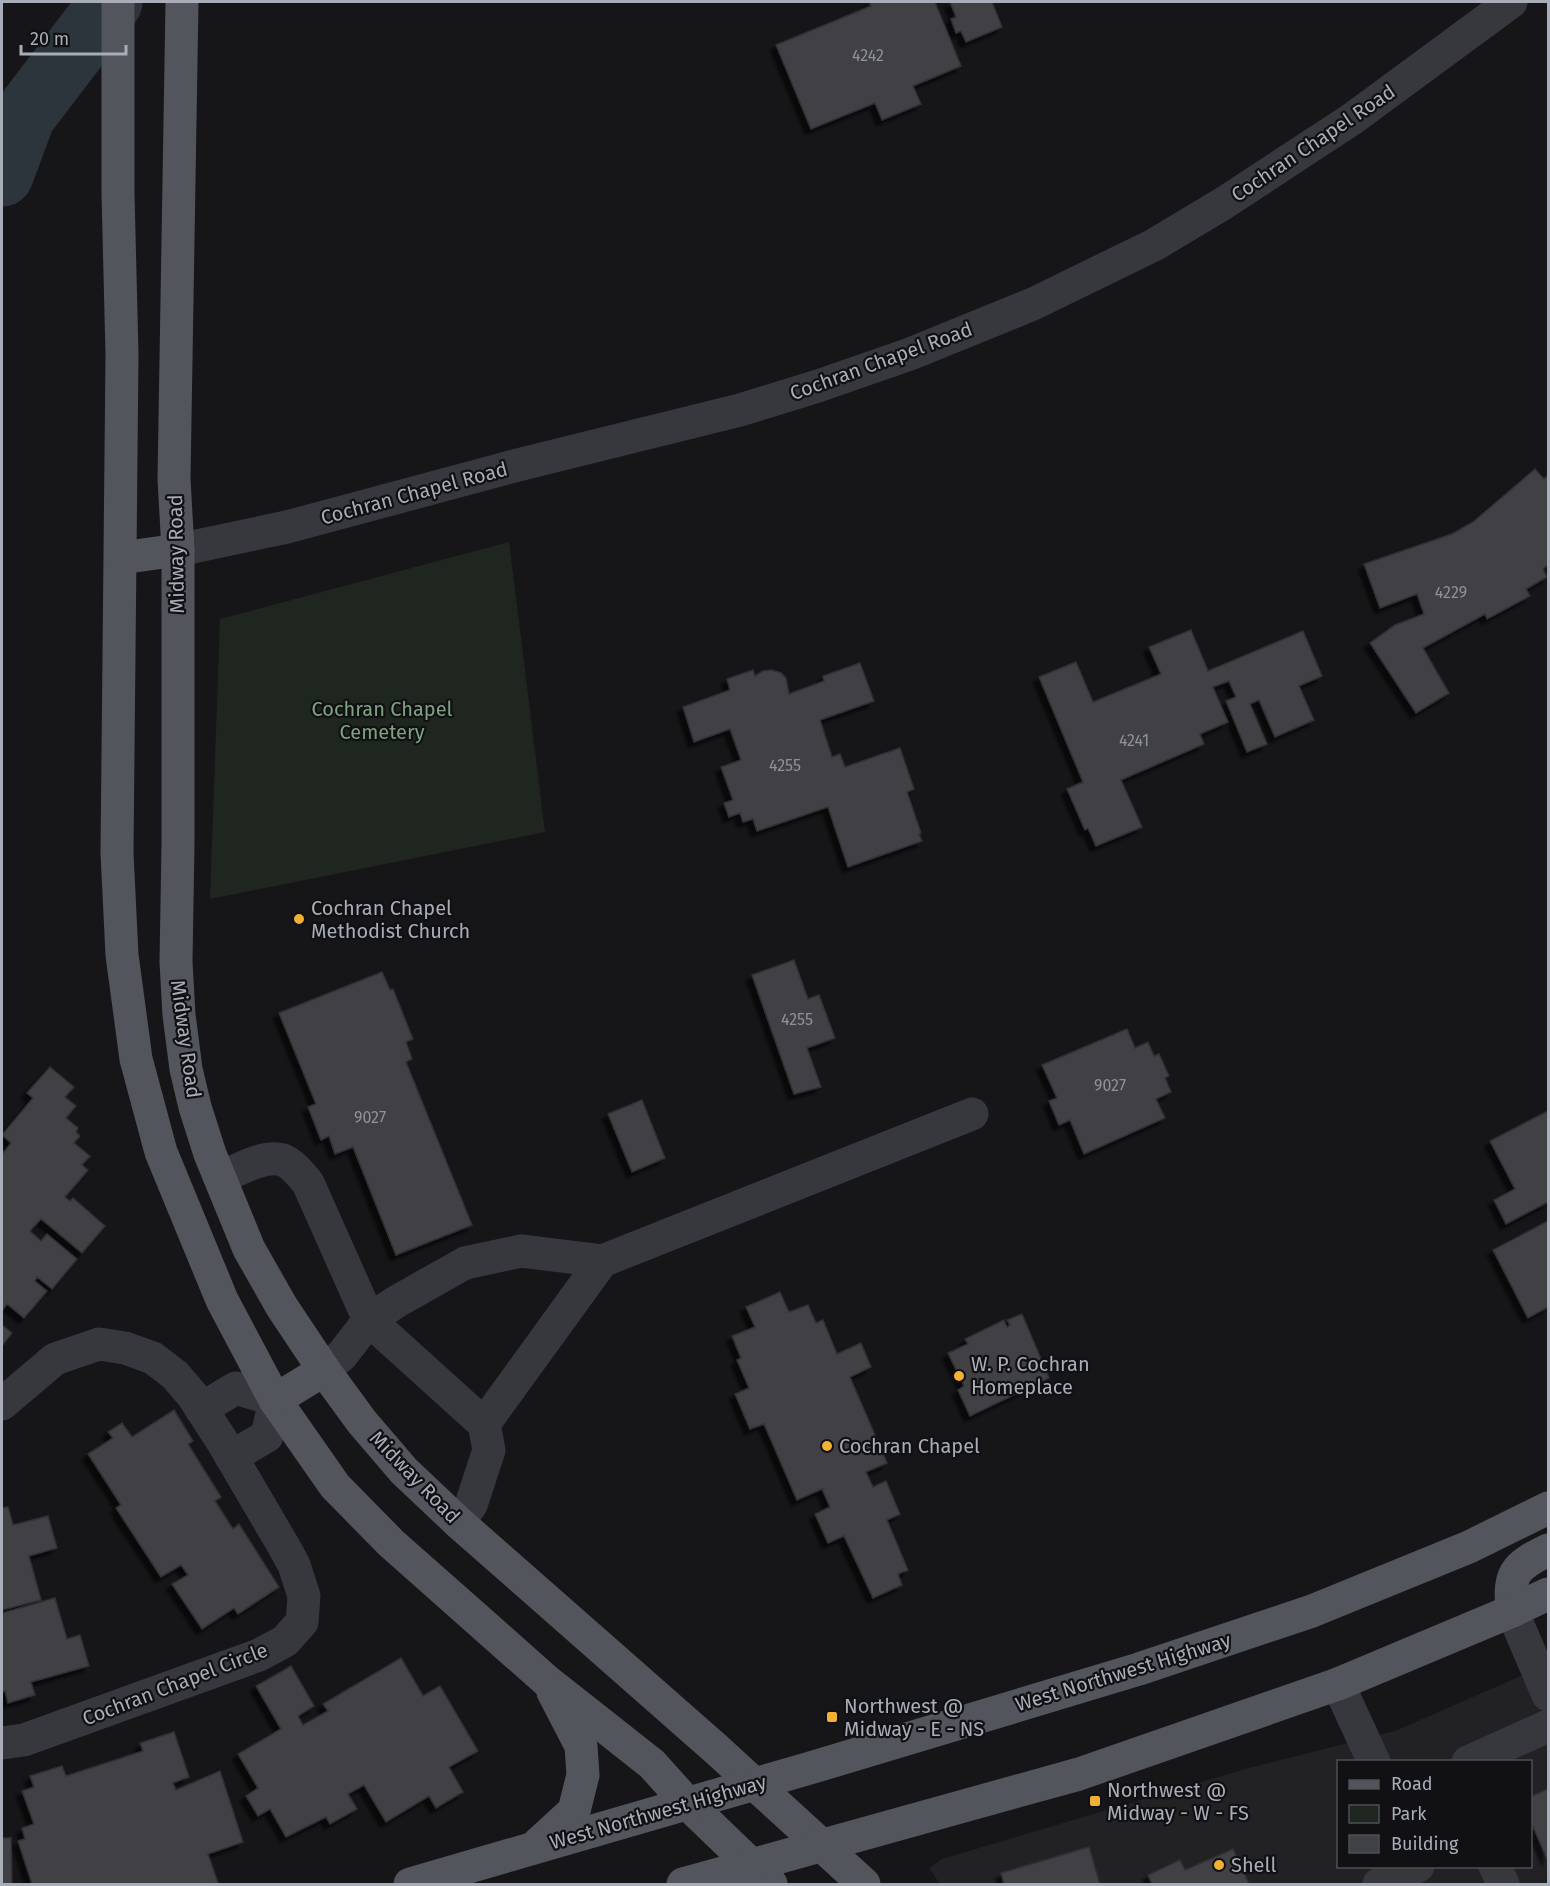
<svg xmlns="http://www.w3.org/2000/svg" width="1550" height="1886" font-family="'Fira Sans',sans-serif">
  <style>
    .built { fill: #222225; fill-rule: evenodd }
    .green { fill: #1e261f }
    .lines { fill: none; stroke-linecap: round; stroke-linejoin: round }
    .river { stroke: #2c353c; stroke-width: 63 }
    .building { fill: #404145; stroke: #303034; stroke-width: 1.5; filter: url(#shadow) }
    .minor { stroke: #37383d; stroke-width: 33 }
    .major { stroke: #53555c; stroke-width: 33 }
    .poi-dot { fill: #f2b134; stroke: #111113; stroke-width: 2 }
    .labels { text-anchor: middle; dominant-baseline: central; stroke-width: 4.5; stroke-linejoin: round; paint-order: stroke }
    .number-label { font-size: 16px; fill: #8e929b }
    .street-label { font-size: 20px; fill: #a8adb8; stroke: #111113 }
    .park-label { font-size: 20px; fill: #7fa381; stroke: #111113 }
    .poi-label { font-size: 20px; fill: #a8adb8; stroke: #111113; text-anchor: start }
  </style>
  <defs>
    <filter id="shadow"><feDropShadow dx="-5.5" dy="5.5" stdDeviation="1.5" flood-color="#0009"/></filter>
  </defs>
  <rect width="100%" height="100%" fill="#161618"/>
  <path class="built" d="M1548,1664V1884H940L929,1868L942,1859L1249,1768L1395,1731ZM1338,1762H1530V1866H1338Z"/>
  <path class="green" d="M509,542L545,832L210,899L220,619Z"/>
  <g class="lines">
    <path class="river" d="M2,175L24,116L111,2"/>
  </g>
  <g class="building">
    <path d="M869,2H935L961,66L913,86L921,104L882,120L875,103L811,129L776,45L871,6Z"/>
    <path d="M950,2H992L1002,27L966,42L961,31L956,33L951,19L956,17Z"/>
    <path d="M1535,469L1544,479L1548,475V565L1543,569L1547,577L1526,589L1530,596L1487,619L1485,614L1423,648L1449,693L1416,713L1370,643L1395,625L1424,614L1417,594L1380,608L1364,564L1452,534L1473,522Z"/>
    <path d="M1191,630L1208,671L1303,631L1322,676L1299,686L1314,720L1275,737L1259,700L1250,704L1267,744L1247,752L1226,701L1236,697L1229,681L1213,687L1228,722L1200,734L1204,744L1121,780L1142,827L1096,846L1088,828L1085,830L1067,789L1083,782L1039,677L1076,662L1093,702L1161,674L1149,647Z"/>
    <path d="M860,663L874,701L820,720L832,757L840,754L845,767L900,748L914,789L907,792L921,833L919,834L922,841L848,867L828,807L757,831L753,819L743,822L740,813L729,817L724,803L733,800L721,767L741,760L730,729L694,742L683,707L730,690L727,679L753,670L755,676L763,671L772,670L781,673L786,678L789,694L824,681L823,676Z"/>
    <path d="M794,960L808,999L819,995L835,1038L807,1048L821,1087L794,1094L752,975Z"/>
    <path d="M382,972L390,990L393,989L413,1039L406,1042L412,1059L406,1062L472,1225L396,1255L353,1147L335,1154L329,1136L321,1140L308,1107L316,1104L279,1013Z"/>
    <path d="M1127,1029L1135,1048L1148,1042L1154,1056L1159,1054L1169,1076L1165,1078L1171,1092L1156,1099L1165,1118L1084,1154L1070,1120L1059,1125L1049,1101L1057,1098L1042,1065Z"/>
    <path d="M50,1067L74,1087L65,1097L76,1106L66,1118L78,1128L76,1132L80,1136L74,1143L90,1156L82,1165L88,1170L65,1197L70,1201L73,1198L105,1226L82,1253L41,1219L30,1231L41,1241L47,1234L77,1259L52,1289L37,1277L35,1281L47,1291L24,1318L7,1304L2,1311V1150L4,1152L11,1143L2,1135L33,1098L27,1093Z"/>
    <path d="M642,1100L665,1158L632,1172L608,1114Z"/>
    <path d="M1548,1111V1202L1506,1224L1494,1200L1515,1189L1490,1141Z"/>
    <path d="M1548,1221V1307L1528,1318L1493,1250Z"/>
    <path d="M780,1292L789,1312L808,1305L816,1323L823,1320L837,1354L861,1343L871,1367L850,1377L887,1463L866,1472L873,1487L886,1481L900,1514L887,1520L908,1570L898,1574L902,1585L873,1598L844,1536L828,1543L815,1514L830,1507L822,1489L797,1500L764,1424L750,1429L735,1394L749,1388L737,1360L741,1358L732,1336L755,1327L746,1307Z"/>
    <path d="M1022,1314L1049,1378L970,1416L958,1390L964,1386L948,1353L968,1344L965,1339L1004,1320L1007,1327L1010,1325L1007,1320Z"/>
    <path d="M2,1325L12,1333L2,1346Z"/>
    <path d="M174,1410L193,1441L188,1444L221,1497L215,1501L233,1529L239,1524L279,1587L238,1614L234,1608L202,1629L172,1584L188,1575L181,1565L161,1577L116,1508L121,1505L88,1454L113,1438L108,1432L122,1423L132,1437Z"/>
    <path d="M8,1507L13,1525L48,1516L57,1548L29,1556L41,1600L2,1610V1508Z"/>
    <path d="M55,1598L67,1639L80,1635L89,1666L31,1682L35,1695L8,1703L5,1691L2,1692V1613Z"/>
    <path d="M401,1658L423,1696L440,1686L478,1751L449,1767L463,1792L436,1808L429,1796L386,1822L364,1785L348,1794L357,1809L330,1824L326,1817L286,1837L270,1809L258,1816L246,1796L258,1788L238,1754L281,1729L256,1686L291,1666L314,1706L298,1716L303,1725L328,1711L323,1704Z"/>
    <path d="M174,1732L189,1777L173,1783L176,1790L220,1771L243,1842L208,1854L218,1883L212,1884H32L18,1841L25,1839L22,1828L34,1824L22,1791L34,1787L30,1776L62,1766L66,1776L143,1751L140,1743Z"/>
    <path d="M1548,1789V1861L1530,1820V1797Z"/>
    <path d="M2,1838H11L12,1884H2Z"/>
    <path d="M1089,1847L1100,1884H1004L1001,1873Z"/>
    <path d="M1233,1849L1249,1884H1152L1148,1875L1180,1860L1185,1870Z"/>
  </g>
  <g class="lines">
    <g class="minor">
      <path d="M178,550L287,527L518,465L740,410L818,386L910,354L1033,304L1154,245L1224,203L1352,119L1511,2"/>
      <path d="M220,1178C237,1171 264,1154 283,1160C293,1164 301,1175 308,1183L369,1320L484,1424"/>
      <path d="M324,1370L342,1355L369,1320L396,1302L465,1263L521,1251L602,1261L972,1114"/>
      <path d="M2,1404L55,1359L99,1344L125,1348L153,1358L175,1375L193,1396L222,1441L283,1545L294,1565L304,1596L302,1622L285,1641L259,1655L24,1740L2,1743"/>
      <path d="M201,1409L236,1388L275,1400L267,1436L231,1457"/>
      <path d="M458,1522L471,1505L489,1450L484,1424L602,1261"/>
      <path d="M1512,1611L1548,1695"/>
      <path d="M1338,1684L1374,1762"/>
      <path d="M1468,1762L1548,1726"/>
      <path d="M1495,1866L1503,1884"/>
      <path d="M1379,1884L1418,1866"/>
    </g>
    <g class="major">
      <path d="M118,2V194L122,354L117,853L122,955L136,1059L161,1152L222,1300L275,1400L335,1486L391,1543L548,1682L652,1764L688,1804L771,1884"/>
      <path d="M182,2L174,479L178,550V844L176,962L179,1015L186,1069L195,1107L210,1154L249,1249L282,1307L324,1370L362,1422L404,1471L458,1522L715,1748L864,1884"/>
      <path d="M121,558L178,550"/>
      <path d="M275,1400L324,1370"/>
      <path d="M1512,1611C1509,1574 1513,1567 1548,1550"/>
      <path d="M538,1844L574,1811L583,1775L581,1746L553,1692"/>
      <path d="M410,1884L810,1768L1139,1669L1312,1611L1469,1547L1548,1508"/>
      <path d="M683,1884L1079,1774L1338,1684L1512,1611L1548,1594"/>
    </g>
  </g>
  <g class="poi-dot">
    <circle cx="299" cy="919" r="6"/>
    <circle cx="959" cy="1376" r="6"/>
    <circle cx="827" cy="1446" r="6"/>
    <rect x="826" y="1711" width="12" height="12" rx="3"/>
    <rect x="1089" y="1795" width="12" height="12" rx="3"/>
    <circle cx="1219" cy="1865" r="6"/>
  </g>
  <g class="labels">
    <g class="number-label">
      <text x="868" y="55">4242</text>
      <text x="1451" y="592">4229</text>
      <text x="1134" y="740">4241</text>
      <text x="785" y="765">4255</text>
      <text x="797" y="1019">4255</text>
      <text x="1110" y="1085">9027</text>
      <text x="370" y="1117">9027</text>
    </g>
    <g class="street-label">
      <text transform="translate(1313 143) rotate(-34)">Cochran Chapel Road</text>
      <text transform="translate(881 361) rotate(-20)">Cochran Chapel Road</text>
      <text transform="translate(414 493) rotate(-15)">Cochran Chapel Road</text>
      <text transform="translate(176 554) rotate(-91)">Midway Road</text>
      <text transform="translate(186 1039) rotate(82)">Midway Road</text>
      <text transform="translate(415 1477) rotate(46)">Midway Road</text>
      <text transform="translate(1123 1672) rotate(-17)">West Northwest Highway</text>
      <text transform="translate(175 1684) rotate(-21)">Cochran Chapel Circle</text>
      <text transform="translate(658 1812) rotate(-16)">West Northwest Highway</text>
    </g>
    <g class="park-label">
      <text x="382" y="709">Cochran Chapel<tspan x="382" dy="23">Cemetery</tspan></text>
    </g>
    <g class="poi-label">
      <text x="311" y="908">Cochran Chapel<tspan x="311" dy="23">Methodist Church</tspan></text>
      <text x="971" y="1364">W. P. Cochran<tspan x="971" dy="23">Homeplace</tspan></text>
      <text x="839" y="1446">Cochran Chapel</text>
      <text x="844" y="1706">Northwest @<tspan x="844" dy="23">Midway - E - NS</tspan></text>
      <text x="1107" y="1790">Northwest @<tspan x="1107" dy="23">Midway - W - FS</tspan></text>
      <text x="1231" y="1865">Shell</text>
    </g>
  </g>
  <rect width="1550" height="1886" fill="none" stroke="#a8adb8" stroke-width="6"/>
  <rect x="1337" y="1760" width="195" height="108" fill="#111113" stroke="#4d4f55" stroke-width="1.5"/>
  <rect x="1349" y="1780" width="30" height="9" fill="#53555c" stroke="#4d4f55" stroke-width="1.5"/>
  <text x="1391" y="1790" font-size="18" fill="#a8adb8">Road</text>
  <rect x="1349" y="1805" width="30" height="18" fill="#1e261f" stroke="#4d4f55" stroke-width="1.5"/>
  <text x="1391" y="1820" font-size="18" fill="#a8adb8">Park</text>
  <rect x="1349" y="1835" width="30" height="18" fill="#404145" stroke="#4d4f55" stroke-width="1.5"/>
  <text x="1391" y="1850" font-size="18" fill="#a8adb8">Building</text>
  <path d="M21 45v9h105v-9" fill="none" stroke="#a8adb8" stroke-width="3"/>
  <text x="30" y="45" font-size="18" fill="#a8adb8" stroke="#111113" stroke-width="4.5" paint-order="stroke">20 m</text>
</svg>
